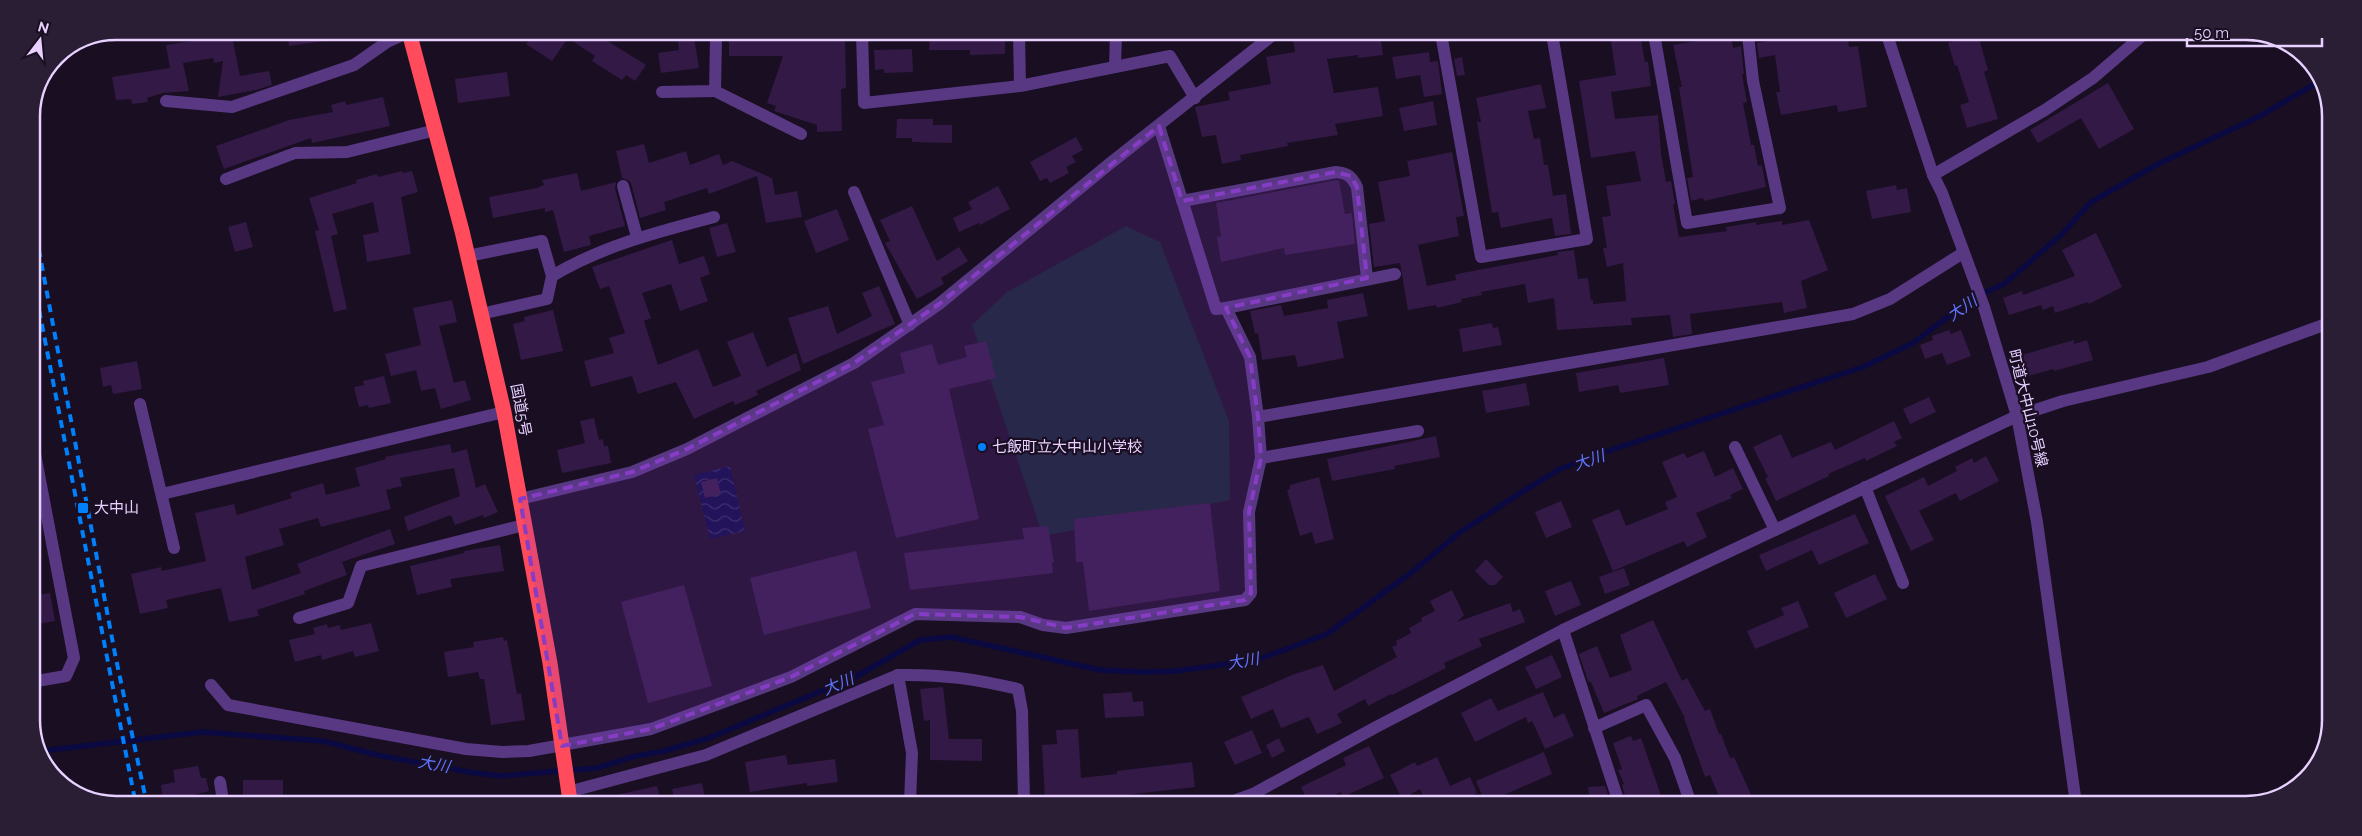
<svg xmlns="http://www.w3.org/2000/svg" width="2362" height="836" font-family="Raleway,'Noto Sans JP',sans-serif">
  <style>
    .grass { fill: #11232d }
    .water { fill: url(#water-waves) }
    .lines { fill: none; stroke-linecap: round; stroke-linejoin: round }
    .stream { stroke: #0a0941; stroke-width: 5.5 }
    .building { fill: #331945 }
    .minor { stroke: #583883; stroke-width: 12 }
    .highway { stroke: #ff4b5b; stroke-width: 15 }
    .rail { stroke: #0080fb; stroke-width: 4; stroke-dasharray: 8 6; stroke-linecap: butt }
    .marked { fill: #863cc5; fill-opacity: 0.2; stroke: #863cc5; stroke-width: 4; stroke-dasharray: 10 6; stroke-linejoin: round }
    .poi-dot { fill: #0080fb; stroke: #1a0e23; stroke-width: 2 }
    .labels { text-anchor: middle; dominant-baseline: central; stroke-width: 4.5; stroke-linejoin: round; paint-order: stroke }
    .street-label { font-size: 15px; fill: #e8d0ff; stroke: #1a0e23 }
    .poi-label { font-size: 15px; fill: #e8d0ff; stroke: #1a0e23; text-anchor: start }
    .water-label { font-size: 16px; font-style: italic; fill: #5e76ff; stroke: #1a0e23 }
    .rim { fill: none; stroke: #e8d0ff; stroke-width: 2.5 }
  </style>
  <defs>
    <pattern id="water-waves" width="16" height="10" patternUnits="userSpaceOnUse" patternTransform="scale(1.25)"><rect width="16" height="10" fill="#0a0941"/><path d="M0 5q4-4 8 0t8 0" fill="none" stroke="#2e2c5e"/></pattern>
  </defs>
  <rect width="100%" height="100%" fill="#1a0e23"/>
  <path class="grass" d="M1126,226L1160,242L1229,421L1230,500L1043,536L972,325L1007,292Z"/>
  <path class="water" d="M730,466L745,531L710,539L694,475Z"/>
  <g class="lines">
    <path class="stream" d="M41,751L202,732L323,741L377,755L469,772L500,776L597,768L632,757L664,751L709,738L857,676L920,640L951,637L1100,670L1142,672L1176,671L1257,660L1327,634L1412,572L1459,533L1517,495L1560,469L1602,453L1863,367L1913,343L1973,298L2004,284L2062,234L2091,202L2158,164L2260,116L2320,81"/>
  </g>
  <g class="building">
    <path d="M227,31H231L240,76L269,71L272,85L256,90L218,97L223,61L214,63L213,58L183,63L189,91L163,93L147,98L148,102L132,104L131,99L116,100L112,77L170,68L166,45L226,36Z"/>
    <path d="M287,32H331V40L289,46Z"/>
    <path d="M535,32H593L646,65L635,81L626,75L622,80L592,61L595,56L568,38L552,61L526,44Z"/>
    <path d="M677,32H693L699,68L661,73L658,53L679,50Z"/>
    <path d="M810,33H845L846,88L841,89L842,131L817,132V125L774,111L776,106L767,103L783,56H729V34L810,35Z"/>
    <path d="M930,33H1005V54L970,55V50H929Z"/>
    <path d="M1327,34H1380L1383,55L1358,58V55L1327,59L1334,93L1378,87L1383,116L1335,124L1338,135L1287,143L1288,146L1240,155L1241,160L1222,164L1216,135L1202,137L1195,107L1230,100L1228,92L1271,84L1266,57L1295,52L1293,40Z"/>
    <path d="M1610,34H1640L1645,62H1648L1651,86L1611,92L1615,119L1658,115L1661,153L1666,182L1671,181L1675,204H1673L1679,237L1727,231L1726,227L1756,222V225L1782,221V225L1809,220L1828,270L1801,281L1807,308L1784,313L1782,302L1690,314L1692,334L1673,337L1670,315L1631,318L1632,325L1557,330L1554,298L1528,303L1525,284L1481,292L1482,295L1461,299L1462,302L1437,308L1436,305L1408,310L1400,263L1374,267L1369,224L1385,221L1378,182L1410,176L1407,161L1452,152L1464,216L1456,217L1459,236L1418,245L1427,286L1456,280L1455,275L1462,273L1558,255L1557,252L1574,250L1578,279L1588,278L1591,300H1593V304L1626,301L1623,263L1607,267L1603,248H1607L1602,217L1611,216L1606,186L1641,181L1635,151L1591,158L1579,81L1616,75Z"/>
    <path d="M1731,35L1733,48L1741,46L1744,74H1742L1747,102L1743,103L1751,145H1754L1758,166L1762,165L1766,187L1704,201L1703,198L1691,201L1687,178L1693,177L1679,87H1682L1673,45Z"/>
    <path d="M1780,35H1847L1849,47L1858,46L1867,107L1838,112L1837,105L1781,115L1776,92H1780L1775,55L1759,58L1757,43L1780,39Z"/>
    <path d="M1974,35H1978L1988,70L1984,72L1998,119L1967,128L1960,105L1969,102L1957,65L1955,66L1948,43Z"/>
    <path d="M912,49L913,72L884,73V69L875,70L874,50Z"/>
    <path d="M1429,52L1430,62L1438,61L1442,94L1424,97L1420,75L1396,79L1392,57Z"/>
    <path d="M1462,57L1465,75L1457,76L1454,59Z"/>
    <path d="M507,72L510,96L458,103L455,79Z"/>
    <path d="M2108,83L2134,129L2099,149L2081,118L2038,143L2030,130Z"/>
    <path d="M1541,84L1546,108L1528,111L1534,139L1540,138L1544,165H1548L1553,196L1566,194L1571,234L1555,236L1552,218L1501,228L1498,212L1492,213L1477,122H1481L1476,98Z"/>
    <path d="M383,97L390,126L312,143L311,138L224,169L216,146L289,120L333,112L331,105L345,101L346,105Z"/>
    <path d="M1433,101L1437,125L1404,131L1399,108Z"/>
    <path d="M897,119H933V125H952V143L912,142V138H896Z"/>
    <path d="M1076,137L1083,150L1072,156L1076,162L1066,167L1069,173L1050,183L1047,178L1040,181L1030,162Z"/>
    <path d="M644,144L649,163L686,151L690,165L719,154L723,165L732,161L772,178L775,195L797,191L802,217L766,223L757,176L709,194L707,188L664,202L666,210L640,218L631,183L628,180L622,178L616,151Z"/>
    <path d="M402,171L403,173L412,171L418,192L401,197L411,254L367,262L363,235L379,232L373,202L332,214L338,234L331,236L347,309L334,312L315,231L319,230L309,198L357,183L356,180L377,174L378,177Z"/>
    <path d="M577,173L581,191L616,182L615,188L625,226L589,236L591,245L564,252L553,210L545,212V208L493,218L489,197L537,188L544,185L542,180Z"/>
    <path d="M1336,180L1339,181L1345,214L1352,213L1355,244L1285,255L1284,248L1221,262L1217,237L1221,236L1216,203Z"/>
    <path d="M1896,185L1897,190L1907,188L1911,212L1872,219L1866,191Z"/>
    <path d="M998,186L1010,209L980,225L979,223L959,232L953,218L972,209L968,202Z"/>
    <path d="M912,206L937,261L959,247L968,261L941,278L944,284L917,299L885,243L890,241L880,220Z"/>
    <path d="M837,209L849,240L816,253L804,221Z"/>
    <path d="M246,222L253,247L235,252L228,227Z"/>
    <path d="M727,223L736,252L717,257L709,228Z"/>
    <path d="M2096,233L2122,287L2089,304L2088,302L2055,313L2053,306L2043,310L2041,305L2009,315L2003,298L2022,291L2023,295L2075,276L2062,250Z"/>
    <path d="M672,240L679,264L704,256L710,274L700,278L708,301L680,311L671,284L642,293L651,318L644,321L658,365L698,349L713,387L741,376L727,342L753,332L767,367L796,353L801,370L756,391L758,395L735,405L733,401L694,419L676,382L638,394L632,376L591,387L584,361L614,353L609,338L625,333L609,286L600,289L592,267Z"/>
    <path d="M879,286L895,324L803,364L788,318L828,306L837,334L872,316L862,293Z"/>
    <path d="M1363,293L1368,316L1337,322L1344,358L1298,367L1295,355L1262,360L1258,333L1255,334L1250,311L1281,305L1284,316L1328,308L1327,300Z"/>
    <path d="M452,300L457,322L439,326L454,383L465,380L471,400L441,409L435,388L421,391L416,370L391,376L385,354L421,345L413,308Z"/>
    <path d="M553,310L563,351L521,360L513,324L525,321L524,317Z"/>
    <path d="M1492,323L1493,328L1498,327L1502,345L1463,352L1459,329Z"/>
    <path d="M1949,330L1951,334L1961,330L1971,356L1947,365L1942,353L1925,359L1920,345L1933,340L1932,336Z"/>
    <path d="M2074,340V344L2087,340L2093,360L2054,371L2053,369L2028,376L2022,355Z"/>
    <path d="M986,341L996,378L949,389L979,519L896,538L868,429L884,425L871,382L905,373L900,353L932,344L938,365L967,357L964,346Z"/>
    <path d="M1664,358L1669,385L1620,393L1618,385L1579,392L1576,373Z"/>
    <path d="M137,361L142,389L113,394L111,385L103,387L100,368Z"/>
    <path d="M384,376L391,403L369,408L368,405L359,407L354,387L364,385L363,381Z"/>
    <path d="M1526,383L1530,405L1486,413L1482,391Z"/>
    <path d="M1929,397L1936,412L1910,424L1903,409Z"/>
    <path d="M594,418L599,440L603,439L604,446H608L611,463L562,473L557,450L585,443L580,421Z"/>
    <path d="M1894,421L1902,438L1894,442L1897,446L1866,461L1865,458L1828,474L1829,476L1776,501L1765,478L1768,477L1753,447L1781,434L1792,458L1831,442L1835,450Z"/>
    <path d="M1436,436L1440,457L1394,466L1395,469L1332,481L1327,459Z"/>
    <path d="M450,444L452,453L467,449L476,488L485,484L498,512L484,518L483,515L455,525L451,515L408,531L404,517L460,496L454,468L400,478L402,486L386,490L391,509L321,527L318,518L279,529L284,545L245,557L252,590L301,573L297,564L390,529L395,544L342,562L347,575L304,591L305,594L257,610L259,616L229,622L221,588L166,600L168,608L140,614L131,574L161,567L162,571L206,561L195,513L234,504L237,515L292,498L290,493L323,483L326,495L360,486L355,468L386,459L385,457Z"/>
    <path d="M1704,451L1715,477L1733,468L1743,489L1730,495L1732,498L1696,513L1707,537L1687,547L1684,541L1613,571L1592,520L1619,509L1626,526L1668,509L1665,502L1677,497L1662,462L1684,453L1687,458Z"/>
    <path d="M1986,456L1999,481L1960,501L1956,493L1919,511L1934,540L1911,551L1885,496L1924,477L1928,486L1957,471L1955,467L1972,458L1974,463Z"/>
    <path d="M1319,477L1334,539L1315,544L1312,532L1300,536L1287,490L1290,489V485Z"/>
    <path d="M717,478L721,494L705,498L701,482Z"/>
    <path d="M1561,501L1572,527L1546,538L1535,512Z"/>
    <path d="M1210,503L1220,591L1089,611L1083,562H1076L1074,519Z"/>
    <path d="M1855,514L1869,543L1819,565L1812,550L1766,571L1759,555Z"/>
    <path d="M1048,526L1054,562H1052L1053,573L910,590L904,553L1024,539L1022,528Z"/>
    <path d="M500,545L504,571L450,579L452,587L417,595L410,566L464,553V551Z"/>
    <path d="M856,551L871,608L764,635L750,578Z"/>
    <path d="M1486,559L1503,577L1495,585H1489L1475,571Z"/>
    <path d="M1624,568L1630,585L1605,594L1599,577Z"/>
    <path d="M1875,574L1887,599L1846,618L1834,593Z"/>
    <path d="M1571,581L1581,605L1555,616L1545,591Z"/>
    <path d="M684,585L712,686L648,703L621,602Z"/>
    <path d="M1452,590L1464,615L1457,622L1510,603L1513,612L1520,609L1525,622L1479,639L1482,646L1444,663L1446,668L1392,695L1391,694L1368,706L1365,699L1337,714L1342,723L1317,734L1309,717L1281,728L1273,709L1251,719L1241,697L1292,675L1323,665L1334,691L1397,657L1392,647L1397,645L1396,641L1411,633L1409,628L1422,621L1421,618L1435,611L1430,601Z"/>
    <path d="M50,593L55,621L31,625V596Z"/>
    <path d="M1798,601L1809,627L1755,649L1747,631L1784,615L1781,608Z"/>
    <path d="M1653,620L1682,681L1687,678L1705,711L1710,709L1719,734H1721L1730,758L1734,757L1753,799L1740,804H1722L1710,775L1705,777L1684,718H1685L1666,682L1637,696L1638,699L1604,713L1591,682L1588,681L1579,654L1597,646L1610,678L1632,670L1620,635Z"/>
    <path d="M371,623L379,651L355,657L353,651L322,660L321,655L295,662L289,640L315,634L313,628L327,624L328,628L340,625L341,630Z"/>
    <path d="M503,637L504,641L507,640L517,694L521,693L525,720L491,725L484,679H480L478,672L448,677L444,652L474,647L473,642Z"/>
    <path d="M1552,655L1562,677L1536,689L1525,667Z"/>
    <path d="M943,687L949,739H982V761L930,760V720L924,721L920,689Z"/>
    <path d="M1132,692L1133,702L1143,701L1144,716L1105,718L1103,694Z"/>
    <path d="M1543,692L1554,718L1564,713L1574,736L1545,749L1532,721L1528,723L1526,717L1475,742L1461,713L1491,698L1498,711Z"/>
    <path d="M1078,729L1081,778L1117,774V771L1192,762L1195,787L1101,798V800L1083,802H1045L1042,745L1057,744L1056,730Z"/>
    <path d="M1252,730L1262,753L1235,765L1224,742Z"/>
    <path d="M1631,736L1633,741L1641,738L1664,804L1627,803L1622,785L1624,784L1618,770L1622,769L1613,743Z"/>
    <path d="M1279,738L1285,751L1272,758L1266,745Z"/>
    <path d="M1369,746L1384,778L1343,797L1341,792L1318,803H1308L1301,787L1346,765L1343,758Z"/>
    <path d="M1544,752L1552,774L1497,798L1495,795L1484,800L1476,781Z"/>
    <path d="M786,755L788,765L835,759L838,782L807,786V783L750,792L745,762Z"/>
    <path d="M1437,757L1450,786L1470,777L1477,793L1456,803H1427L1420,789L1402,799L1390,775L1415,762L1417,766Z"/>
    <path d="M198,766L201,778H206L209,791L178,799L177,796L163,798L161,785L175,782L173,770Z"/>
    <rect x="243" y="780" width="40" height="20"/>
    <path d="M702,783L706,802H675L672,789Z"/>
    <path d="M657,786L661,802L616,801V795Z"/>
    <path d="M1605,786L1611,803H1590L1588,787Z"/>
  </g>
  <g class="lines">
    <g class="minor">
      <path d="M862,33L864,103L1020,86L1170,56L1195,98"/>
      <path d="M1019,33L1020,86"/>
      <path d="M1441,34L1481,257L1587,239L1552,34"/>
      <path d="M1654,34L1687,223L1780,208L1753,81L1748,35"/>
      <path d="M1887,35L1933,175L1942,193L1984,307L2017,416L2037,522L2076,804"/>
      <path d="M1115,67L1116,33"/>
      <path d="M715,91L801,134"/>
      <path d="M662,92L715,91L716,38L719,32"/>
      <path d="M166,101L232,107L354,65L387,42L409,32"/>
      <path d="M1159,126L1216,309L1226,308L1250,357L1258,417L1853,314L1890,299L1963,253"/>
      <path d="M1933,175L2045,110L2093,78L2143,35"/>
      <path d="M226,179L295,153L347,152L436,130"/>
      <path d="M623,186L637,237"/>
      <path d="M854,192L910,325"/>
      <path d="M1182,201L1336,172C1348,173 1352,177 1357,187L1367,278"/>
      <path d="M468,256L542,241L552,276"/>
      <path d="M1226,308L1395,274"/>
      <path d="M481,314L547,299L552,276C602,246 657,232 714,217"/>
      <path d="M140,404L174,548"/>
      <path d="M31,433L74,658L66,676L31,682"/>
      <path d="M1735,447L1775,530"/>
      <path d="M1261,458L1418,431"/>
      <path d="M1865,487L1903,583"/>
      <path d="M162,494L504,412"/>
      <path d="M520,499L632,472L687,449L854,363L939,304L1108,165L1274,34"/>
      <path d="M299,618L348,603L361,566L524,525"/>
      <path d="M1563,630L1619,803"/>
      <path d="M898,675L912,753L910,802"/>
      <path d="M211,685L228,705L466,749L502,752L529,751L651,729L791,677L915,614L1020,617L1043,625L1066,628L1245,600L1251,593L1249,512L1261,458L1258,417"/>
      <path d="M1594,728L1646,705L1675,758L1691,804"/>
      <path d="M220,782L223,801"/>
      <path d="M568,792L706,755L898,675C942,674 975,679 1018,689L1022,711L1024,802"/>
      <path d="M1228,803L1253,794L1378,726L1563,630L2017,416L2063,401L2208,367L2329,323"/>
    </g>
    <path class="highway" d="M409,32L462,231L504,412L550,663L570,801"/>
    <g class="rail">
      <path d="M31,208L115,654L146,800"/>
      <path d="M31,269L135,800"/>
    </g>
  </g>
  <path class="marked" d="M1159,126L1182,201L1336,172L1351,176L1357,187L1367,278L1226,308L1250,357L1258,417L1261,458L1249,512L1251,593L1245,600L1066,628L1020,617L915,614L791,677L651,729L562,746L520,499L632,472L687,449L854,363L939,304Z"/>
  <g class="poi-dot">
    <circle cx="982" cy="447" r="5"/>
    <rect x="77" y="502" width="12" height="12" rx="2.5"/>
  </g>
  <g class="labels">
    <g class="street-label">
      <text transform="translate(2028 408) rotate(76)">町道大中山10号線</text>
      <text transform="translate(521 410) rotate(79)">国道5号</text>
    </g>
    <g class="poi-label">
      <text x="992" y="447">七飯町立大中山小学校</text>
      <text x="94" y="508">大中山</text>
    </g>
    <g class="water-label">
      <text transform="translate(1962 308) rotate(-34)">大川</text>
      <text transform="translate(1589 460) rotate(-19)">大川</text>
      <text transform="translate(1243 661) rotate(-10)">大川</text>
      <text transform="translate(838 684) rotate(-23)">大川</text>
      <text transform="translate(434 764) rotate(10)">大川</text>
    </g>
  </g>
  <path d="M0 0H2362V836H0ZM116 40H2246A76 76 0 0 1 2322 116V720A76 76 0 0 1 2246 796H116A76 76 0 0 1 40 720V116A76 76 0 0 1 116 40Z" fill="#2a1e35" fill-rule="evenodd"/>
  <path class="rim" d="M116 40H2246A76 76 0 0 1 2322 116V720A76 76 0 0 1 2246 796H116A76 76 0 0 1 40 720V116A76 76 0 0 1 116 40Z"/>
  <g transform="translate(40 40) rotate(16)" stroke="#1a0e23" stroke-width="4" paint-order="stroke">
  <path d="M0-4L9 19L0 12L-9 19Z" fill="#e8d0ff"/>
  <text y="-8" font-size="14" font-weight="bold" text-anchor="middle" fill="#e8d0ff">N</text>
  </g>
  <path d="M2187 38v8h135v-8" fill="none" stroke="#e8d0ff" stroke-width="2.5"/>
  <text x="2194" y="38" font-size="15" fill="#e8d0ff" stroke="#1a0e23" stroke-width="4" paint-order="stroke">50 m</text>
</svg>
